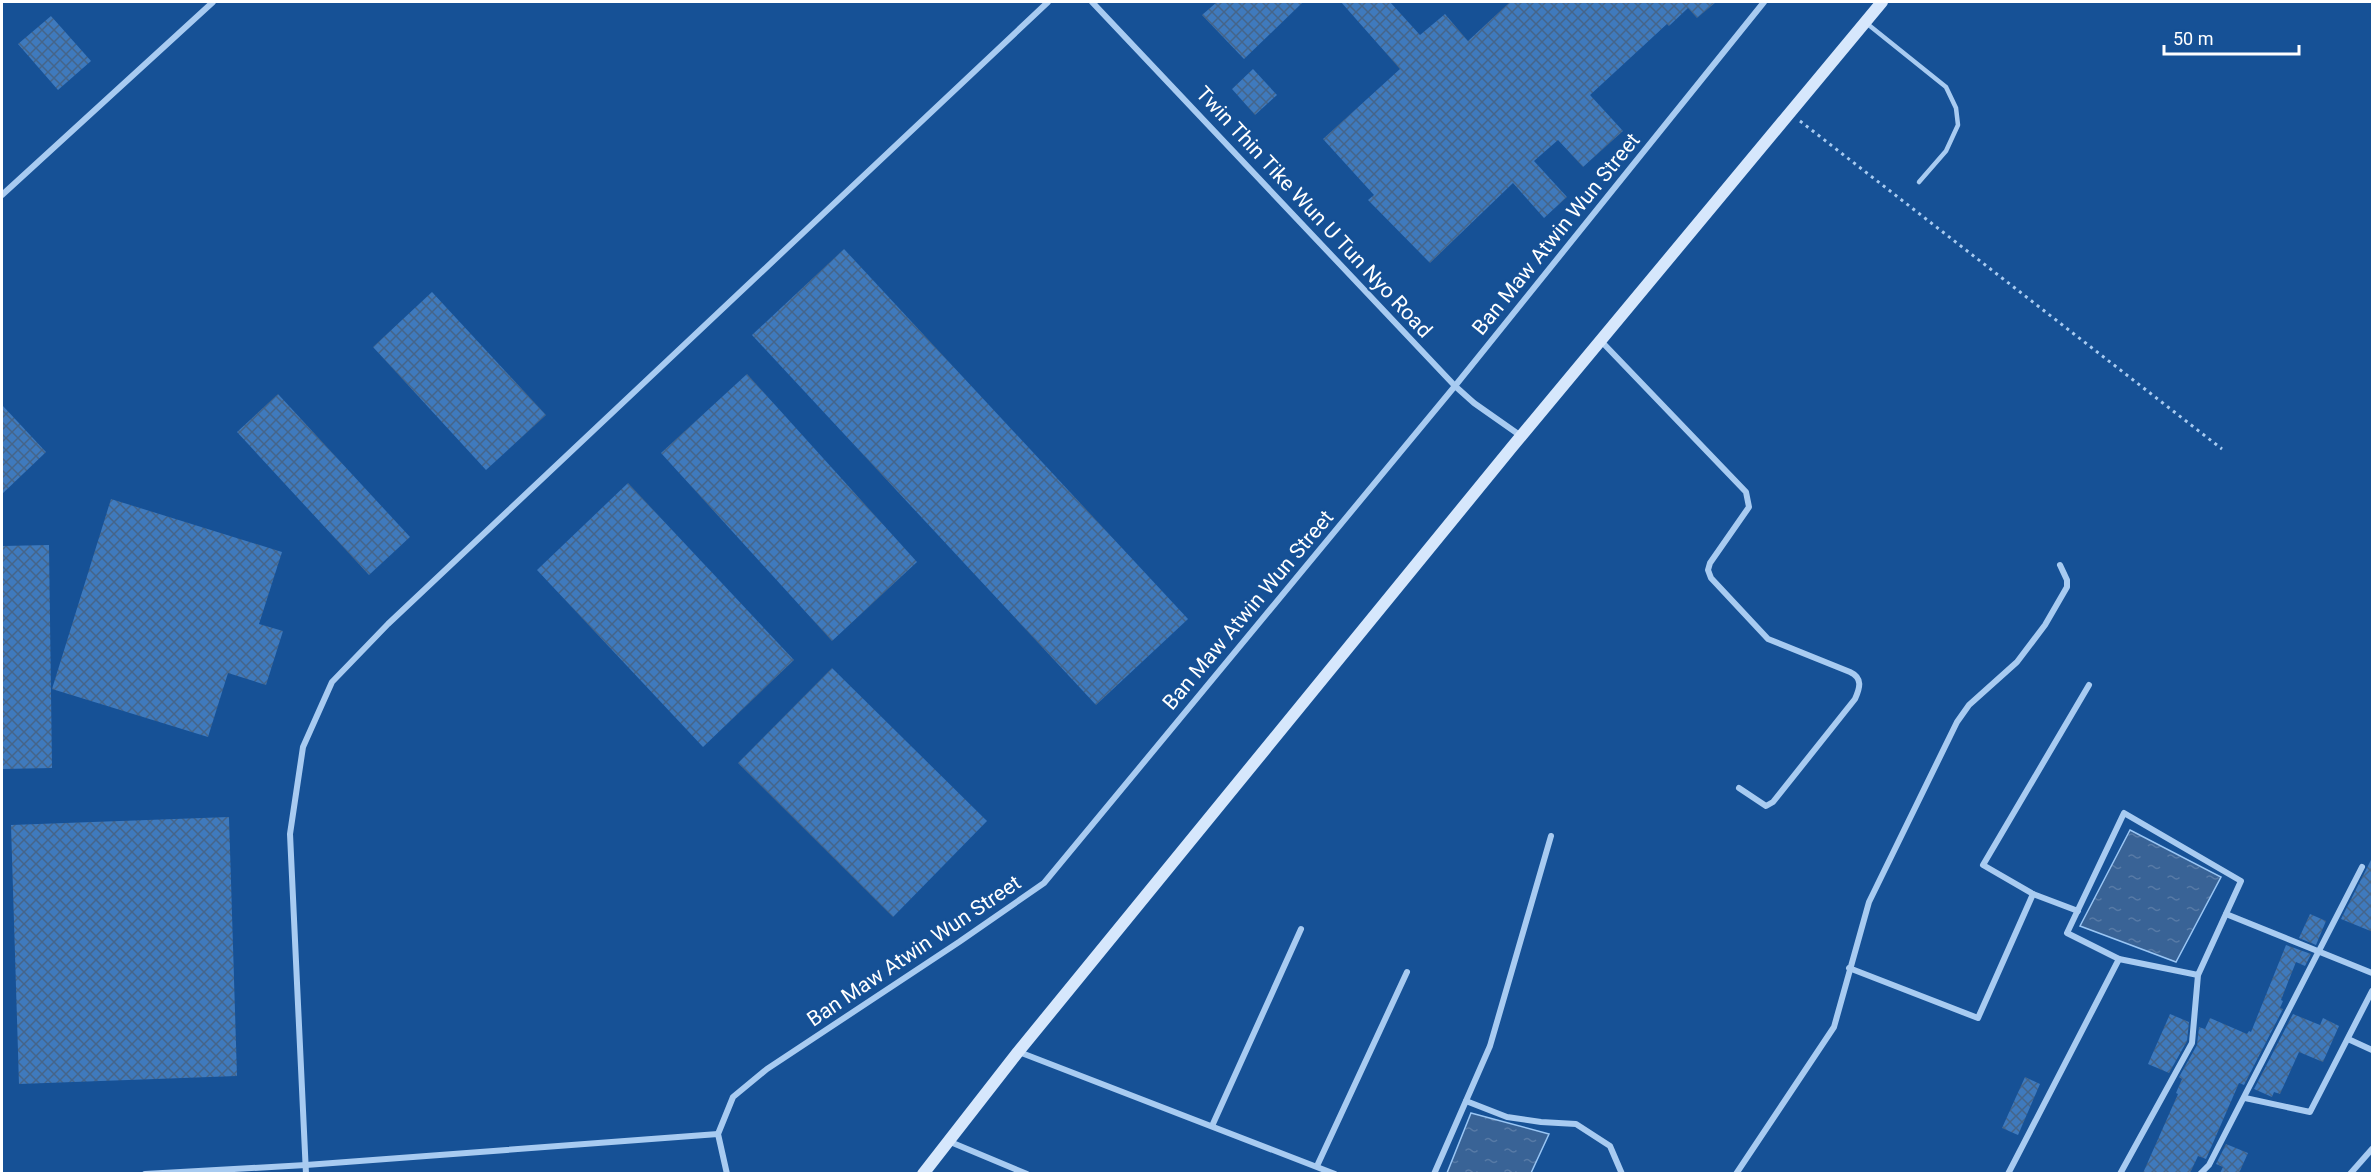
<svg xmlns="http://www.w3.org/2000/svg" width="2374" height="1175" font-family="Roboto,sans-serif">
  <style>
    .water { fill: url(#water-ripples); stroke: #9ac6f4; stroke-width: 1.5 }
    .building { fill: url(#building-cross-hatch) }
    .lines { fill: none; stroke-linecap: round; stroke-linejoin: round }
    .path { stroke: #a8cbf1; stroke-width: 3; stroke-dasharray: 3 4.5; stroke-linecap: butt }
    .service { stroke: #a8cbf1; stroke-width: 4.5 }
    .minor { stroke: #a8cbf1; stroke-width: 6 }
    .secondary { stroke: #d6e7fc; stroke-width: 12 }
    .labels { text-anchor: middle; dominant-baseline: central; stroke-width: 4.5; stroke-linejoin: round; paint-order: stroke }
    .street-label { font-size: 21px; fill: #fff; stroke: #165196 }
  </style>
  <defs>
    <pattern id="water-ripples" width="26" height="14" patternUnits="userSpaceOnUse" patternTransform="scale(1.5)"><rect width="26" height="14" fill="#396396"/><path d="M2 4q2-2 4 0t4 0M15 11q2-2 4 0t4 0" fill="none" stroke="#577aa6"/></pattern>
    <pattern id="building-cross-hatch" width="8" height="8" patternUnits="userSpaceOnUse" patternTransform="scale(1.5)"><rect width="8" height="8" fill="#3f7abd"/><path d="M0 0l8 8M0 8l8-8" fill="none" stroke="#45658a"/></pattern>
  </defs>
  <rect width="100%" height="100%" fill="#165196"/>
  <g class="water">
    <path d="M2130,830L2221,877L2176,962L2080,926Z"/>
    <path d="M1471,1113L1549,1134L1531,1173H1447Z"/>
  </g>
  <g class="building">
    <path d="M1217,2H1303L1244,59L1202,15Z"/>
    <path d="M1341,2H1390L1420,35L1445,14L1468,41L1510,2H1716L1697,18L1688,8L1669,26L1667,24L1590,95L1623,131L1583,167L1558,140L1534,161L1567,197L1544,218L1513,183L1430,263L1368,200L1374,195L1323,139L1400,69Z"/>
    <path d="M51,16L91,61L58,90L18,44Z"/>
    <path d="M1253,69L1277,95L1255,115L1232,89Z"/>
    <path d="M844,249L1188,619L1096,705L752,335Z"/>
    <path d="M432,292L546,415L486,470L373,347Z"/>
    <path d="M747,374L917,562L832,641L661,453Z"/>
    <path d="M278,394L410,537L369,575L237,432Z"/>
    <path d="M2,405L46,452L2,494Z"/>
    <path d="M628,483L794,660L703,747L537,570Z"/>
    <path d="M111,499L282,552L259,624L283,631L266,685L228,673L208,737L52,689Z"/>
    <path d="M49,545L52,768L2,769V546Z"/>
    <path d="M832,668L987,821L893,917L738,763Z"/>
    <path d="M229,817L237,1076L19,1084L11,825Z"/>
    <path d="M2373,856V932L2341,919Z"/>
    <path d="M2310,914L2326,921L2316,945L2299,938Z"/>
    <path d="M2286,945L2311,954L2305,966L2296,962L2281,1000L2283,1001L2280,1008L2283,1009L2244,1085L2239,1083L2206,1159L2198,1156L2190,1173H2143L2178,1094L2176,1093L2182,1079L2179,1077L2197,1045L2199,1027L2205,1029L2210,1018L2247,1034L2249,1031L2251,1032Z"/>
    <path d="M2170,1014L2189,1022L2187,1041L2169,1073L2148,1064Z"/>
    <path d="M2293,1014L2320,1025L2323,1018L2339,1026L2323,1062L2299,1052L2280,1094L2274,1092L2272,1097L2254,1089Z"/>
    <path d="M2025,1077L2040,1084L2018,1135L2002,1128Z"/>
    <path d="M2226,1144L2248,1153L2239,1173H2220L2223,1167L2216,1164Z"/>
  </g>
  <g class="lines">
    <path class="path" d="M1800,121L2222,449"/>
    <path class="service" d="M1865,22L1946,87L1956,108L1958,125L1946,151L1919,182"/>
    <g class="minor">
      <path d="M1092,2L1455,386L1474,403L1521,436"/>
      <path d="M2,195L213,2"/>
      <path d="M1601,341L1746,492L1749,507L1710,563L1708,570L1711,578L1768,639L1850,672C1863,678 1860,688 1855,699L1773,802L1766,806L1739,788"/>
      <path d="M2078,911L2033,894L1983,865L2089,685"/>
      <path d="M2226,914L2372,973"/>
      <path d="M1849,968L1978,1018L2033,894"/>
      <path d="M2348,1039L2372,1050"/>
      <path d="M1019,1052L1335,1174"/>
      <path d="M2245,1098L2310,1112L2372,991"/>
      <path d="M1466,1101L1507,1117L1541,1122L1576,1124L1610,1146L1622,1174"/>
      <path d="M1212,1126L1301,929"/>
      <path d="M948,1141L1027,1174"/>
      <path d="M1317,1166L1407,972"/>
      <path d="M145,1174L306,1165L718,1134"/>
      <path d="M306,1174L290,834L303,747L332,682L388,624L1048,2"/>
      <path d="M727,1174L718,1134L733,1097L767,1069L959,942L1044,883L1455,386L1764,2"/>
      <path d="M1434,1174L1490,1046L1551,836"/>
      <path d="M1736,1174L1834,1027L1869,902L1957,722L1969,705L2017,662L2045,625L2067,587V580L2060,565"/>
      <path d="M2008,1174L2119,959"/>
      <path d="M2120,1174L2192,1043L2198,975L2241,881L2124,813L2067,933L2119,959L2198,975"/>
      <path d="M2200,1174L2209,1165L2362,867"/>
      <path d="M2350,1174L2372,1149"/>
    </g>
    <path class="secondary" d="M923,1174L1018,1052L1512,447L1882,2"/>
  </g>
  <g class="labels">
    <g class="street-label">
      <text transform="translate(1314 212) rotate(47)">Twin Thin Tike Wun U Tun Nyo Road</text>
      <text transform="translate(1556 234) rotate(-51)">Ban Maw Atwin Wun Street</text>
      <text transform="translate(1248 610) rotate(-50)">Ban Maw Atwin Wun Street</text>
      <text transform="translate(914 951) rotate(-34)">Ban Maw Atwin Wun Street</text>
    </g>
  </g>
  <rect width="2374" height="1175" fill="none" stroke="#ffffff" stroke-width="6"/>
  <path d="M2164 45v9h135v-9" fill="none" stroke="#ffffff" stroke-width="3"/>
  <text x="2173" y="45" font-size="18" fill="#ffffff" stroke="#165196" stroke-width="4.5" paint-order="stroke">50 m</text>
</svg>
